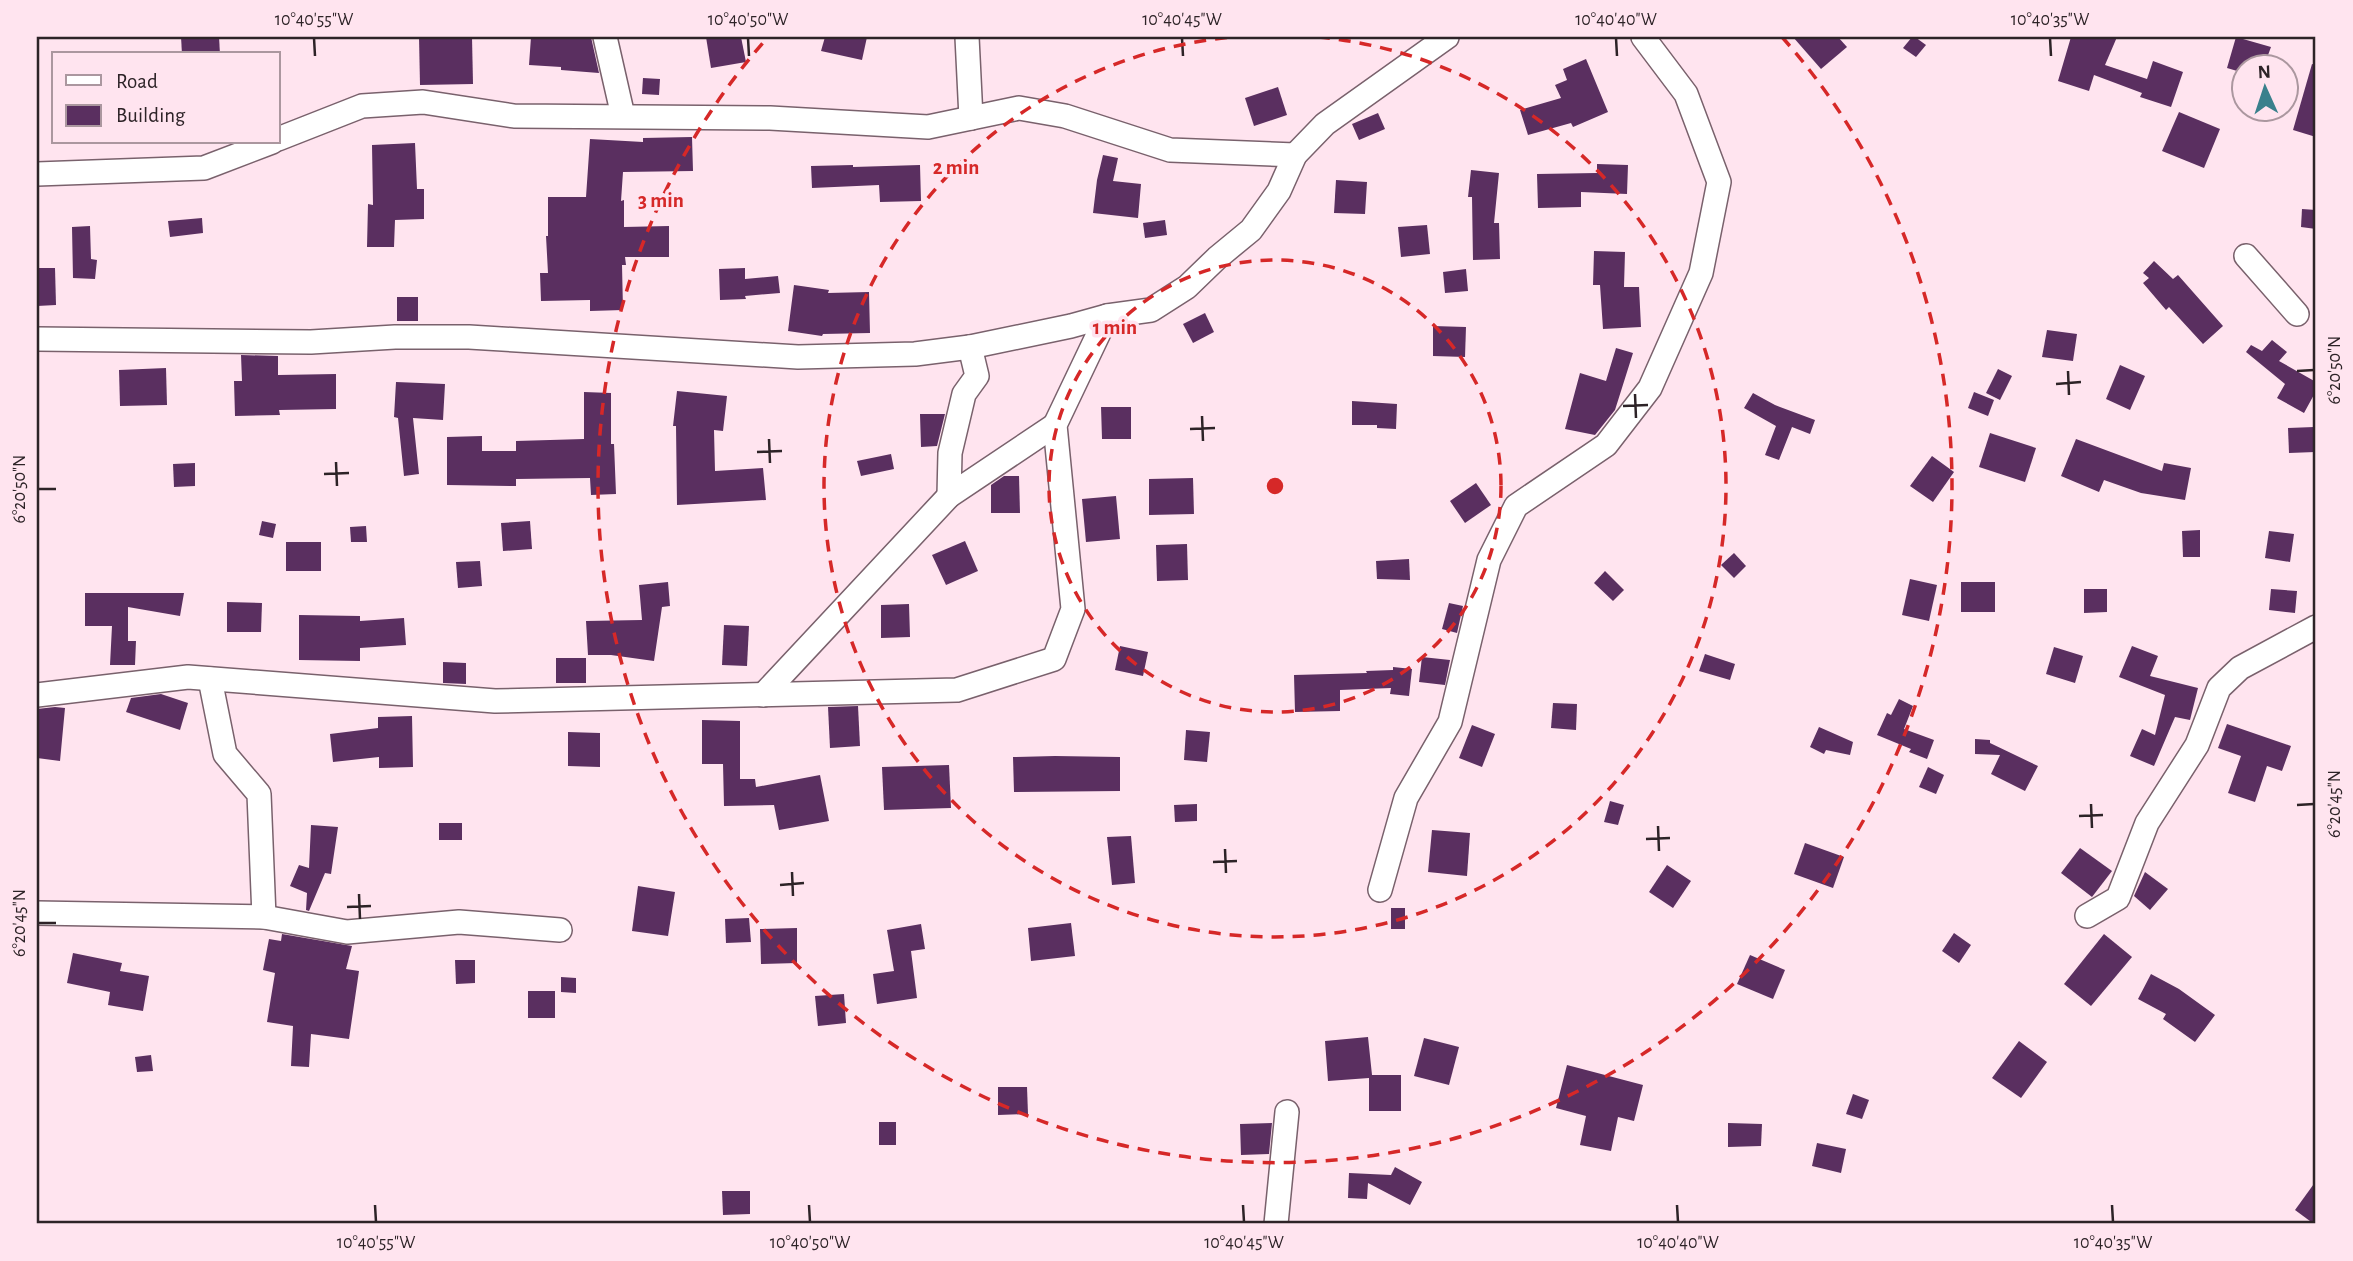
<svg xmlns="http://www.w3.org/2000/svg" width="2353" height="1261" font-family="'Alegreya Sans',sans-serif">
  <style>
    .building { fill: #5a2f60 }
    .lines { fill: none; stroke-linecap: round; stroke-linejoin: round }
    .street-casing { stroke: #79616c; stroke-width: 26 }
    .street { stroke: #fff; stroke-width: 23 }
    .ticks { fill: none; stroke: #2d2327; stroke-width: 2.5 }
    .ring { fill: none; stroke: #d62828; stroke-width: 3.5; stroke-dasharray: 12 9 }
    .centre { fill: #d62828; stroke: #ffe4ef; stroke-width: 3.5 }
    .ring-label { font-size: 21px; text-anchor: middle; font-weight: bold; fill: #d62828; stroke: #ffe4ef; stroke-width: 7; stroke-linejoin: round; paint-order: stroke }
    .neatline { fill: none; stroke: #2d2327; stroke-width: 2.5 }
    .ticks-label { font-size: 18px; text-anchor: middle; fill: #2d2327 }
  </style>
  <rect width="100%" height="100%" fill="#ffe4ef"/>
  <g class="building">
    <path d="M181,37H219L220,54H182Z"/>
    <path d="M419,37H472L473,84L420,85Z"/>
    <path d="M531,37H591L599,73L561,70V67L529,65Z"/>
    <path d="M706,37H741L746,62L711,68Z"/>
    <path d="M825,37H867L862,60L821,51Z"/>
    <path d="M1793,37H1838L1847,47L1821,69Z"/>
    <path d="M1912,37H1915L1926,45L1916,57L1903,48Z"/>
    <path d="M2071,37H2117L2105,65L2147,79L2153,61L2183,72L2171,107L2140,97L2142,93L2094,75L2089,91L2058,81Z"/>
    <path d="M2236,37L2271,47L2264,66H2244V73L2227,68Z"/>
    <path d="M1586,59L1608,112L1573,127L1571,123L1528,135L1520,110L1561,98L1555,85L1567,80L1563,69Z"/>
    <path d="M2312,64L2316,65V137L2293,130Z"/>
    <path d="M643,78L660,79L659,95L642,94Z"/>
    <path d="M1278,87L1287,115L1254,126L1245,98Z"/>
    <path d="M2179,112L2220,129L2204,168L2162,151Z"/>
    <path d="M1378,113L1385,129L1359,140L1352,124Z"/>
    <path d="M692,137L693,171L623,172L621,201L624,200V227L669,226V257H625L626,265H622L623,310L590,311V300L541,301L540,273H548L546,236H548V197H586L590,139L643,142V138Z"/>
    <path d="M415,143L417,189H424V219L395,220L394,247H367L368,204L373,205L372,145Z"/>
    <path d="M1103,155L1118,158L1113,181L1141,184L1138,218L1093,213L1097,180Z"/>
    <path d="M1597,164L1628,165L1627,194L1581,192V207L1538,208L1537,174L1597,173Z"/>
    <path d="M853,165V167L920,165L921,201L880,202L879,185L812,188L811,166Z"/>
    <path d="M1471,170L1499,173L1494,223H1499L1500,259L1473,260L1472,197H1468Z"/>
    <path d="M1336,180L1367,182L1365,214L1334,213Z"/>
    <path d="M2302,209L2316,210V229L2301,227Z"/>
    <path d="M202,218L203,233L170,237L168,221Z"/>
    <path d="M1165,220L1167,235L1145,238L1143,223Z"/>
    <path d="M1427,225L1430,254L1401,257L1398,227Z"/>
    <path d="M90,226L91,259L97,260L95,279L73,278L72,227Z"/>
    <path d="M1594,251L1625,252L1624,287H1639L1641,327L1603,329L1600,285H1593Z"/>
    <path d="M2154,261L2173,279L2178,275L2223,326L2203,344L2169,307L2166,310L2143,283L2149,278L2143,273Z"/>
    <path d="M37,268H55L56,305L37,306Z"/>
    <path d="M745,268V279L778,276L780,293L745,296L746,299L720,300L719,269Z"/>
    <path d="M1466,269L1468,291L1445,293L1443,272Z"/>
    <path d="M794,285L829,290L828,293L869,292L870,333L823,334L822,336L788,331Z"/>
    <rect x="397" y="297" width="21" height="24"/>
    <path d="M1205,313L1214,332L1193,343L1183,324Z"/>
    <path d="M1433,326L1466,327L1465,357L1433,356Z"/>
    <path d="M2047,330L2077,334L2073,361L2042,357Z"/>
    <path d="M2272,340L2287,352L2279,361L2316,382V391L2304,413L2277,398L2285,384L2246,352L2251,345L2262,351Z"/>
    <path d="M1616,348L1633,353L1615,410L1595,435L1565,429L1580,373L1606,381Z"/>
    <path d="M241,355L278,356V375L336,374V409L279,410L280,415L235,416L234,381H242Z"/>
    <path d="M2120,365L2145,376L2130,410L2106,399Z"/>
    <path d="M166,368L167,405L120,406L119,370Z"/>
    <path d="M1998,369L2012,376L2000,400L1986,393Z"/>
    <path d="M396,382L445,384L443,420L413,418L419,474L404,476L398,418L394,417Z"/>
    <path d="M677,391L727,396L723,431L714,430L715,471L763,468L766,500L677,505L676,426H673Z"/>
    <path d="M584,392L611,393V444H614L616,494L591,495L590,478L516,479V486L447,485V437L482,436V451H516V441L584,439Z"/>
    <path d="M1974,392L1994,400L1988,416L1968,408Z"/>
    <path d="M1753,393L1775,405L1815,420L1810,434L1792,427L1779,460L1765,455L1776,426L1744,408Z"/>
    <path d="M1352,401L1397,404L1396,429L1377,428V425H1352Z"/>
    <path d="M1101,407H1131V439H1102Z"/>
    <path d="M920,414H945L937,446L921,447Z"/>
    <path d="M2314,427L2315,452L2289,453L2288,428Z"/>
    <path d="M1990,433L2036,448L2025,482L1979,467Z"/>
    <path d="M2076,439L2162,471L2164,463L2191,468L2185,500L2141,493L2104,480L2099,492L2061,476Z"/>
    <path d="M891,454L894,469L861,476L857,461Z"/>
    <path d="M1932,456L1954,472L1933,502L1910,486Z"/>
    <path d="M195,463V486L174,487L173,464Z"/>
    <path d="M1004,476H1019L1020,513H991V485Z"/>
    <path d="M1193,478L1194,514L1149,515V479Z"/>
    <path d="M1476,483L1491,505L1465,523L1450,501Z"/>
    <path d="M1116,496L1120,539L1086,542L1082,499Z"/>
    <path d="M262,521L276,524L273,538L259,535Z"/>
    <path d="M530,521L532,549L503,551L501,523Z"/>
    <path d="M366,526L367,542H351L350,527Z"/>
    <path d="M2200,530V557H2183L2182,531Z"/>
    <path d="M2269,531L2294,534L2290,562L2265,558Z"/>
    <path d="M965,541L978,571L946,585L932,555Z"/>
    <rect x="286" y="542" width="35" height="29"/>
    <path d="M1187,544L1188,580L1157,581L1156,545Z"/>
    <path d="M1734,553L1746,566L1734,578L1721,565Z"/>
    <path d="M1409,559L1410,580L1377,579L1376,561Z"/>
    <path d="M480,561L482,586L458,588L456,562Z"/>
    <path d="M1605,571L1624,590L1613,601L1594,583Z"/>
    <path d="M1910,579L1937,585L1929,621L1902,615Z"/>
    <path d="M668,582L670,606L662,607L654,661L611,655H588L586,621L642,620L639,585Z"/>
    <rect x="1961" y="582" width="34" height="30"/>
    <path d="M2084,589H2107V612L2084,613Z"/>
    <path d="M2271,589L2297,591L2295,613L2269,610Z"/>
    <path d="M85,593H184L180,616L128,607V641H136L135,665H110L112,626H85Z"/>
    <path d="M227,602L262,603L261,632H227Z"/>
    <path d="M1449,603L1463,606L1457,633L1442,629Z"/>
    <path d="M909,604L910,637L881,638V605Z"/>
    <path d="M299,615L360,616V621L404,618L406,645L360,648V661L299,660Z"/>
    <path d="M724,625L749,626L747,666L722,665Z"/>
    <path d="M1120,646L1148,652L1143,676L1115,670Z"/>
    <path d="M2132,646L2158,656L2150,676L2198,688L2190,720L2175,717L2154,766L2130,756L2142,729L2155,735L2165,695L2119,677Z"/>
    <path d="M2054,647L2083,656L2075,683L2046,674Z"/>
    <path d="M1705,654L1735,664L1730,680L1699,671Z"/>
    <path d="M1422,657L1450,660L1445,685L1419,682Z"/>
    <rect x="556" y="658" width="30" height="25"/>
    <path d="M443,662L466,663V684L443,683Z"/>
    <path d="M1393,667L1412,669L1409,696L1390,694L1391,688L1340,690V711L1295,712L1294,675L1367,673L1366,671L1393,670Z"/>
    <path d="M161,694L188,703L180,730L126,712L131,698Z"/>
    <path d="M1899,699L1913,706L1904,729L1934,740L1927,759L1909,752L1911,749L1877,735L1887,713L1891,715Z"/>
    <path d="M1553,703L1577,704L1576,730L1551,728Z"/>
    <path d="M858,706L860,746L830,748L828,707Z"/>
    <path d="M55,707L65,708L60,761L37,758V709Z"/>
    <path d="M412,716L413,767L379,768V757L333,762L330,734L378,728V717Z"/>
    <path d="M702,720L740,721V779H755L756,787L820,775L829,821L779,830L774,805L724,806L723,764H702Z"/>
    <path d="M2227,724L2291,746L2282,771L2267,766L2255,802L2228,793L2241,756L2218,748Z"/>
    <path d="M1472,725L1495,734L1482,767L1459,758Z"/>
    <path d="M1819,727L1853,742L1850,755L1826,750L1824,754L1810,747Z"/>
    <path d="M1186,730L1210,732L1207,762L1184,760Z"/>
    <path d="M568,732L600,733V767L568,766Z"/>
    <path d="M1975,739L1990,740V743L2038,766L2025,791L1991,774L2000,755L1975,754Z"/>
    <path d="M1055,756L1120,757V791L1014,792L1013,757Z"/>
    <path d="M949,765L951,808L884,810L882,767Z"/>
    <path d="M1928,767L1944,775L1936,794L1919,787Z"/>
    <path d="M1610,801L1624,805L1618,825L1604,822Z"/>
    <path d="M1197,804V821L1175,822L1174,805Z"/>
    <rect x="439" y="823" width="23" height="17"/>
    <path d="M311,825L338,827L331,874L325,873L309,911L306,910L307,893L290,886L299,865L309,868Z"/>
    <path d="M1432,830L1470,833L1467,876L1428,872Z"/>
    <path d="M1131,836L1135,883L1112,885L1107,837Z"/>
    <path d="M1805,843L1844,857L1833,888L1794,874Z"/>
    <path d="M2080,848L2112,871L2092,897L2061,873Z"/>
    <path d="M1667,865L1691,881L1673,908L1649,892Z"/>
    <path d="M2145,872L2168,889L2150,910L2134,896Z"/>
    <path d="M638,886L675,892L668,936L632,931Z"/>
    <rect x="1391" y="908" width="14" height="21"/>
    <path d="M749,918L751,942L726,943L725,919Z"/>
    <path d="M1071,923L1075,956L1031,961L1028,928Z"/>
    <path d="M921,924L925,949L911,951L917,998L877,1004L873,974L894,971L887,930Z"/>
    <path d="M797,928V963L761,964L760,929Z"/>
    <path d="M1954,933L1971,945L1959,963L1942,951Z"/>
    <path d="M282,934L352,946L346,969L359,971L349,1039L311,1034L309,1067L291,1066L293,1026L267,1022L275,973L263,970L269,939L281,941Z"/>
    <path d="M2104,934L2132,957L2091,1006L2064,984Z"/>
    <path d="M73,953L122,963L120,971L149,976L143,1011L108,1005L110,992L67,983Z"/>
    <path d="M1750,955L1785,970L1773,999L1737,984Z"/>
    <path d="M455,960H475V983L456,984Z"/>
    <path d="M2151,974L2179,989L2215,1015L2195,1042L2163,1019L2166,1014L2138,999Z"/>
    <path d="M561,977L576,978V993L561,992Z"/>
    <rect x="528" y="991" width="27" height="27"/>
    <path d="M844,994L846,1023L818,1026L815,996Z"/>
    <path d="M1368,1037L1372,1075H1401V1111H1369V1078L1328,1081L1325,1041Z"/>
    <path d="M1424,1038L1459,1047L1449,1085L1414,1076Z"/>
    <path d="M2019,1041L2047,1062L2021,1098L1992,1078Z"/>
    <path d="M151,1055L153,1071L137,1072L135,1057Z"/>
    <path d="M1567,1065L1643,1085L1634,1121L1618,1117L1611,1151L1580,1145L1586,1116L1556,1108Z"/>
    <path d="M998,1087H1027L1028,1114L998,1115Z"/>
    <path d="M1853,1094L1869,1100L1862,1119L1846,1114Z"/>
    <rect x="879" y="1122" width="17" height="23"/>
    <path d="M1272,1123L1269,1154L1241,1155L1240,1124Z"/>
    <path d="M1728,1123L1762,1124L1761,1146L1728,1147Z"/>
    <path d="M1817,1143L1846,1149L1841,1173L1812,1166Z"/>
    <path d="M1395,1167L1422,1182L1410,1205L1368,1183L1367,1199L1348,1198L1349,1173L1391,1175Z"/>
    <path d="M2316,1181V1224H2314L2295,1210Z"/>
    <path d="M722,1191H750V1214L723,1215Z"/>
  </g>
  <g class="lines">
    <g class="street-casing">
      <g id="street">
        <path d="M605,37L623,116"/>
        <path d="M967,37L971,118"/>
        <path d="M278,139L362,106L423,102L514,116L770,118L928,127L1019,108L1065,116L1170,150L1295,155"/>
        <path d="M37,174L204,168L272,142"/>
        <path d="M2246,256L2297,314"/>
        <path d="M37,339L311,342L395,337H469L798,357L915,354L970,347L1071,326L1107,316L1151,310L1187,287L1217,258L1251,230L1279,191L1295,155L1325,124L1447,37"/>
        <path d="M949,496L950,453L964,394L977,376L970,347"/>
        <path d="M210,679L225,754L259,794L264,917"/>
        <path d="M37,695L188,677L495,701L957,690L1054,659L1073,609L1055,425L1107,316"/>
        <path d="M763,695L949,496L1055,425"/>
        <path d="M1380,890L1406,798L1450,722L1489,560L1516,506L1606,445L1650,388L1701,273L1719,182L1686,94L1643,37"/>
        <path d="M37,913L264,917L347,932L459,922L560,930"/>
        <path d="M2087,916L2118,898L2147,823L2197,745L2219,688L2240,668L2316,627"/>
        <path d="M1276,1224L1287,1112"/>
      </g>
    </g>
    <use href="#street" class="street"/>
  </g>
  <path class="ticks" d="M314,38L315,56M748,38L749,56M1182,38L1183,56M1616,38L1617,56M2050,38L2051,56M2068,371L2069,395M2297,371L2314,370M2056,384L2081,382M1635,394L1636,418M1623,406L1648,405M1202,416L1203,441M1190,429L1215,428M769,439L770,463M757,452L782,451M336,462L337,486M324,474L349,473M38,489H56M2091,804L2092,828M2297,805L2314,804M2079,816L2103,815M1658,826L1659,851M1646,839L1670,838M1225,849L1226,873M1213,862L1237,861M792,872L793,896M780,885L804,883M359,894L360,919M347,907L371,906M38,923H56M375,1205L376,1222M809,1205L810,1222M1243,1205L1244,1222M1677,1205L1678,1222M2112,1205L2113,1222"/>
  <g class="ring">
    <circle cx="1275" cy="486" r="226"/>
    <path d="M1318 37A451 451 0 1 1 1232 37"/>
    <path d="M1782 37A677 677 0 1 1 768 37"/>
  </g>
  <circle cx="1275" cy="486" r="10" class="centre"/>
  <g class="ring-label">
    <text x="956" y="174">2 min</text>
    <text x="661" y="207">3 min</text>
    <text x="1115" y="334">1 min</text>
  </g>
  <rect width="2353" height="1261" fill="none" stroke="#ffe4ef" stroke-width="77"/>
  <rect x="52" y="52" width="228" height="91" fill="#ffe4ef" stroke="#ab979f" stroke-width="2"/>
  <rect x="66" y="75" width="35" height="10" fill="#ffffff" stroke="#ab979f" stroke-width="2"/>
  <text x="116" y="88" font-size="21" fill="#2d2327">Road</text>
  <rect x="66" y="105" width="35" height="21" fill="#5a2f60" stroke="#ab979f" stroke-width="2"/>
  <text x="116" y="122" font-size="21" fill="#2d2327">Building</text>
  <g transform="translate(2265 88) rotate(357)"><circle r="33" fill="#ffe4ef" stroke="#ab979f" stroke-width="2"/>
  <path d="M0-5L12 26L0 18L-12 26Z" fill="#3a808c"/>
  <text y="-10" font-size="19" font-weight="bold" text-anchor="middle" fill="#2d2327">N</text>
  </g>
  <rect x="38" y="38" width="2276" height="1184" class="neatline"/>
  <g class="ticks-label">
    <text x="314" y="25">10°40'55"W</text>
    <text x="748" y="25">10°40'50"W</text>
    <text x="1182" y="25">10°40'45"W</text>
    <text x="1616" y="25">10°40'40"W</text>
    <text x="2050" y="25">10°40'35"W</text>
    <text transform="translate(2334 370) rotate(-90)" y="6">6°20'50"N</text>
    <text transform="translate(19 489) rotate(-90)" y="6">6°20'50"N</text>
    <text transform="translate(2334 804) rotate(-90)" y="6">6°20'45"N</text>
    <text transform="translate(19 923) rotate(-90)" y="6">6°20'45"N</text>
    <text x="376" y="1248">10°40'55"W</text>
    <text x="810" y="1248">10°40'50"W</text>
    <text x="1244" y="1248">10°40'45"W</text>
    <text x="1678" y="1248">10°40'40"W</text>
    <text x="2113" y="1248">10°40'35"W</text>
  </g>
</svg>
